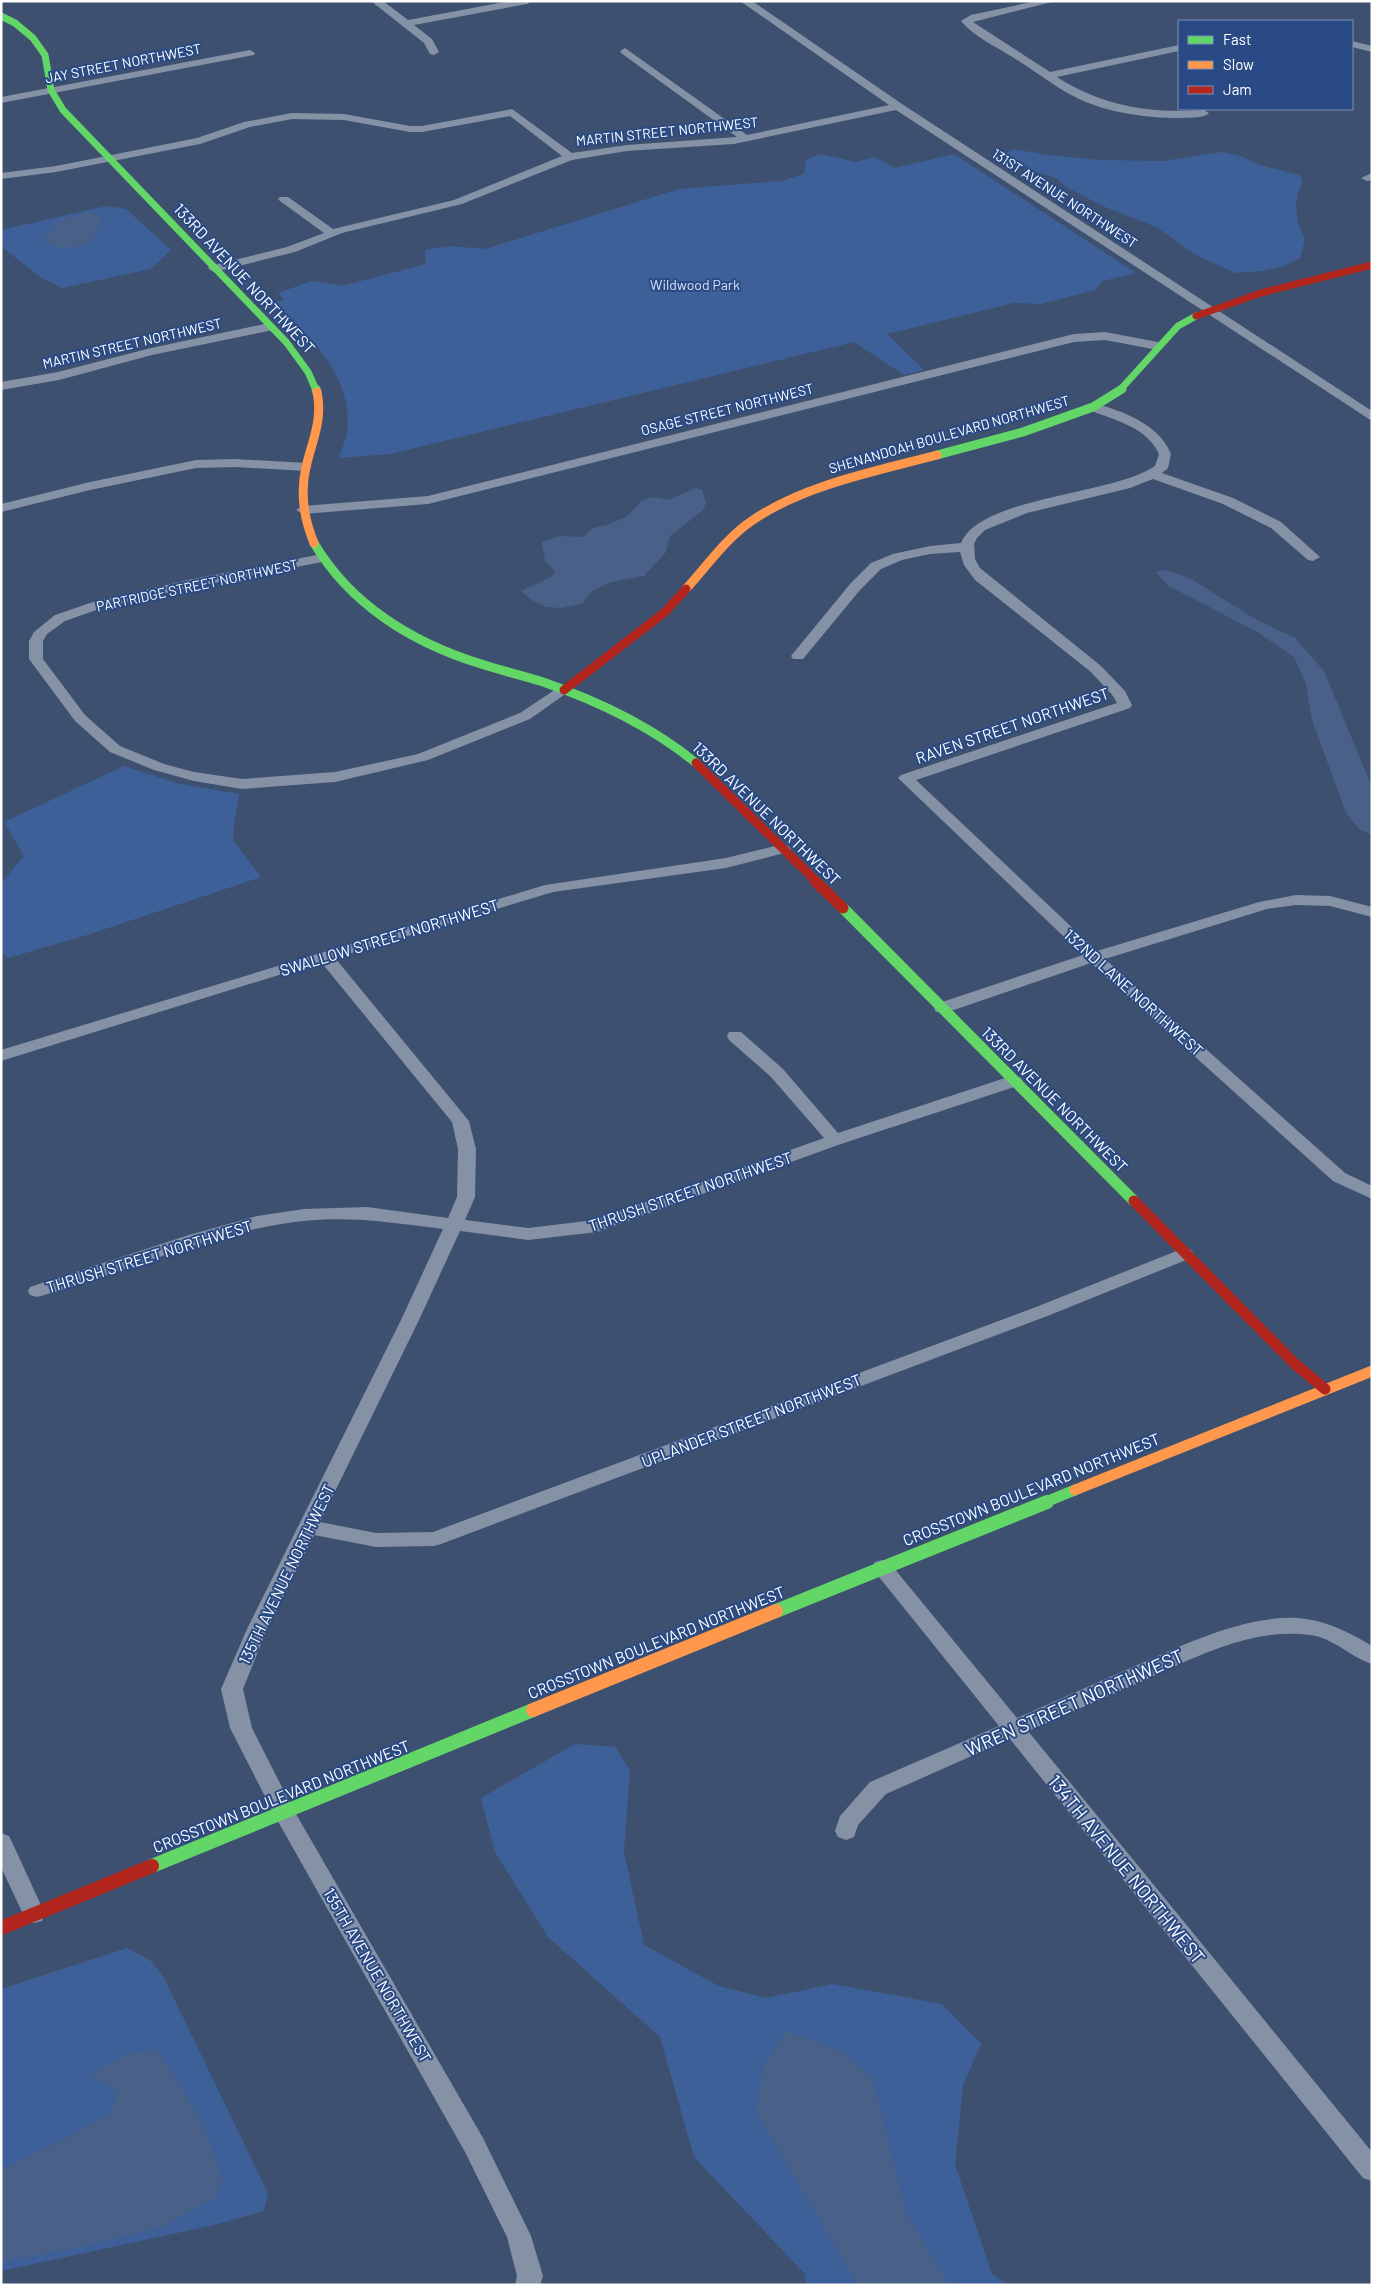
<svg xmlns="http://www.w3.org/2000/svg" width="1373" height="2286" font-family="Barlow,sans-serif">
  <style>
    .green { fill: #3e6099 }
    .water { fill: #496088 }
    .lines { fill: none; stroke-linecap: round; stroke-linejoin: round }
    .street { fill: #8591a5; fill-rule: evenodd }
    .fast-far3 { stroke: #63d668; stroke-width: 7 }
    .fast-far2 { stroke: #63d668; stroke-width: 9 }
    .fast-far1 { stroke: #63d668; stroke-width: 11 }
    .fast { stroke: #63d668; stroke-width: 14 }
    .slow-far2 { stroke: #ff974d; stroke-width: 9 }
    .slow-far1 { stroke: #ff974d; stroke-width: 11 }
    .slow { stroke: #ff974d; stroke-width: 14 }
    .jam-far3 { stroke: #b3261e; stroke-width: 7 }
    .jam-far2 { stroke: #b3261e; stroke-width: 9 }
    .jam-far1 { stroke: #b3261e; stroke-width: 11 }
    .jam { stroke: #b3261e; stroke-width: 14 }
    .labels { text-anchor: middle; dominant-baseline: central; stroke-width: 4; stroke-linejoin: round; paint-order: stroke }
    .far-street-label { font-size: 14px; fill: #fff; stroke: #294a84 }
    .far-park-label { font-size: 14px; fill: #d7e2f6; stroke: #294a84 }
    .street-label { font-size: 16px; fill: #fff; stroke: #294a84 }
    .near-street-label { font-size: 19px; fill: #fff; stroke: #294a84 }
  </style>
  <rect width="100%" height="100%" fill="#3e506f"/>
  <g class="green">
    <path d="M1013,149L1048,155L1099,160L1163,161L1222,152L1240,156L1260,165L1299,175L1303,181L1298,192L1296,205L1298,223L1305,240L1300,258L1285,266L1263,271L1235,273L1198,256L1156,227L1105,207L1066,187L1056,178L1036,172L1006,153Z"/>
    <path d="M820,154L856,162L875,157L895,168L954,154L1136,273L1103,281L1095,290L1041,304L1014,303L887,334L924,370L904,375L854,342L390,454L339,458C341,450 346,441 347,432C354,376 310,338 275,302L284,300L278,293L312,281L342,286L426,264L425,250L450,246L485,249L679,189L781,181L804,174L806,160Z"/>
    <path d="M107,206L126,209L171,250L151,269L62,288L42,278L3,248L1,230Z"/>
    <path d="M124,766L176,783L239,794L235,816L233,840L261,877L87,935L8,958L1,952V883L24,856L4,822Z"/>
    <path d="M575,1744L615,1747L630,1770L624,1852L644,1945L719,1986L766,1998L833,1984L942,2004L981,2044L963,2085L955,2165L992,2274L1007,2285H806L805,2274L694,2157L660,2037L548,1937L495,1852L481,1798Z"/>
    <path d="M127,1948L151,1961L164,1978L268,2193L264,2211L214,2225L1,2271V1989Z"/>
  </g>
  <g class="water">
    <path d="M90,212L98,215L102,220L92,241C73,248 60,253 43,240L59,220Z"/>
    <path d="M695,488L702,490L706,503L703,510L670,536L666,552L644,576L611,582L592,591L582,604L560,608L546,607L530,599L521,591L551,577L555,571L545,561L542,542L560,536L583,537L593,528L607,525L626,517L643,500L653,497L668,500Z"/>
    <path d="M1167,570L1191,579L1257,620L1295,638L1324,671L1372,787V835L1359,829L1346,813L1312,720L1306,684L1294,657L1259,633L1169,586L1155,572Z"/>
    <path d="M786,2031L844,2053L873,2078L906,2213L949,2285H858L756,2112L764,2064Z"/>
    <path d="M157,2049L201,2120L223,2179L215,2198L165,2226L81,2247L1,2262V2170L71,2136L112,2112L117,2093L91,2074L124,2055Z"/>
  </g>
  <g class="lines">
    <g class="street">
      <path d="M371,1H383L408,20L510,1H532L527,4L414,25L432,39L439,52L434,55L430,54L424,43Z"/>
      <path d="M740,1H752L902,104L1372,411V421L896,110L734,144L627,151L572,160L462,204L342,233L295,252L214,272L210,270L208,268L210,266L287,247L324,233L280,201L278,199L280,197H288L333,229L454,200L562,156L510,116L422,132H410L344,120L292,119L250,127L200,144L56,172L1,179V173L56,166L197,138L244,122L292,113L344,114L410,126H422L512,109L572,153L627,145L737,137L621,53L620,51L625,48L747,135L889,105Z"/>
      <path d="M1036,1H1056L973,22L1050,72L1179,45V51L1057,77C1102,106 1151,114 1204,110L1209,113C1203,119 1189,117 1180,118C1147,118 1109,113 1079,99C1056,88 1036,71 1014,58C997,47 974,37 961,21L971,15Z"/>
      <path d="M1352,41L1372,46V52L1352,47Z"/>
      <path d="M250,50L255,53L254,55L1,103V97Z"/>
      <path d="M1372,173V180L1367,181L1361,178Z"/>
      <path d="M269,323L275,327L273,330L152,355L59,380L1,390V382L58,372L151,348Z"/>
      <path d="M1105,332L1158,342L1164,346L1158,350L1105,340L1074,342L428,504L303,514L296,510L303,506L428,496L1074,334Z"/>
      <path d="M1093,403C1123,411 1159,424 1171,454L1168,468L1162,473L1233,498L1281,522L1320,557L1313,561L1308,560L1271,528L1223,504L1153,479L1130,488L1027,513L985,530L977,538L974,544L975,559L980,568L1101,666L1125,691L1132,705L1130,708L916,780L1097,951L1259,902L1296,895L1330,896L1372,907V917L1330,906L1296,905L1267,909L1105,959L1345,1173L1372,1186V1199L1333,1181L1091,963L948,1012H936L934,1008L936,1004L1083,955L898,778L901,775L1117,703L1113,696L1091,672L975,580L964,565L960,552L930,554L902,560L881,569L860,590L803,659H793L791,656L850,584L871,563L893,554L930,546L961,543C981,496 1110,496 1155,466L1159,454C1147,427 1114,420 1089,410L1087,407L1089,404Z"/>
      <path d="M235,459L306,463L312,467L306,471L235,467L196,468L90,490L1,512V504L90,482L196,460Z"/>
      <path d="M322,554L329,558L327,561L188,588L102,608L65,621L47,634L43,641V659L85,715L120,746L164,764L194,772L242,779L335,772L418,754L520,713L559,687L564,686L571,690L530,719L428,760L335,782L242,789L194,781L154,770L110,752L75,721L29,659V641L34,632L55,615L93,602L188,580Z"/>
      <path d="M783,844L788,846L791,849L788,852L726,868L553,892L335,958L469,1121L476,1149L475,1197L465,1220L528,1228L595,1220L824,1138L771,1077L729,1040L727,1036L729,1032H741L783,1069L838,1133L1008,1077H1020L1023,1081L1020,1085L841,1144L597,1232L528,1240L460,1231L419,1320L320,1522L376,1533L433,1532L1036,1307L1179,1250L1185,1248L1191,1250L1194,1254L1191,1258L1050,1315L441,1544L434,1546L376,1547L314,1535L267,1629L243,1689L252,1728L292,1807L483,2138L531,2236L543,2276L540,2285H515L517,2276L507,2237L465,2152L276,1818L230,1728L221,1689L247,1629L401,1320L443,1229C396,1223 350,1216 303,1221C211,1231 126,1273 37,1297L30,1295L28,1291L30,1287L189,1235L257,1216L304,1209L367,1207L448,1218L457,1197L458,1149L452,1122L321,962L1,1061V1050L545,885L726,858Z"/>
      <path d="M882,1560L889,1562L1017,1718C1056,1701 1096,1683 1135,1666C1183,1645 1244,1615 1298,1618C1325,1620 1349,1632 1372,1646V1664C1350,1657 1334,1638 1310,1635C1252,1627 1194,1658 1143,1681C1105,1698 1066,1714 1028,1731L1372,2152V2181L1363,2178L1010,1739L886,1794L858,1825L854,1837L846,1840L838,1837L835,1831L840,1816L870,1782L999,1726L875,1572L872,1567L875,1562Z"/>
      <path d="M1,1833L9,1836L12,1842L45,1914L42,1921L34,1923L26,1921L23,1914L1,1867Z"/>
    </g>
    <g class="fast-far3">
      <path d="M1,16L15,23L33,38L45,55L51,90L63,110L287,343L308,372L316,390"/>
      <path d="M1120,390L1178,326L1196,316"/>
    </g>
    <g class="fast-far2">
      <path d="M316,389L317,392"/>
      <path d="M937,455L1023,432L1093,407L1122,389"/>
      <path d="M314,543C350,604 411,642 478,663C499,670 521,675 543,682C598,701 651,726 696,763"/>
    </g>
    <g class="fast-far1">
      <path d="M843,908L1134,1201"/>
      <path d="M1043,1503L1075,1490"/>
    </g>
    <g class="fast">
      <path d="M776,1611L1047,1502"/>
      <path d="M152,1866L533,1710"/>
    </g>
    <g class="slow-far2">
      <path d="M314,543C304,519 300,493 306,467C312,441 323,420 317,392"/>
      <path d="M686,589C707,566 727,537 753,520C804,485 877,471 937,455"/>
    </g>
    <path class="slow-far1" d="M1075,1490L1372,1371"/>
    <path class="slow" d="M533,1710L776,1611"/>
    <path class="jam-far3" d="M1196,316L1261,293L1372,265"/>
    <g class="jam-far2">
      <path d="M564,690L665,612L686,589"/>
      <path d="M696,763L817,882"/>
    </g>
    <g class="jam-far1">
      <path d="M815,881L843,908"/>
      <path d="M1134,1201L1295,1364L1325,1389"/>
    </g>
    <path class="jam" d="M1,1928L152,1866"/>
  </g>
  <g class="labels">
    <g class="far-street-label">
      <text transform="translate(123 63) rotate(-11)">JAY STREET NORTHWEST</text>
      <text transform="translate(667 131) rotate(-6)">MARTIN STREET NORTHWEST</text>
      <text transform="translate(1065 198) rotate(33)">131ST AVENUE NORTHWEST</text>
      <text transform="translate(132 343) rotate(-13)">MARTIN STREET NORTHWEST</text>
      <text transform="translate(727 409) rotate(-14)">OSAGE STREET NORTHWEST</text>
      <text transform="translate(949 434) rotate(-16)">SHENANDOAH BOULEVARD NORTHWEST</text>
      <text transform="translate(197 585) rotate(-12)">PARTRIDGE STREET NORTHWEST</text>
    </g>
    <g class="far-park-label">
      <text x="695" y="284">Wildwood Park</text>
    </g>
    <g class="street-label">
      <text transform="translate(245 278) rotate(47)">133RD AVENUE NORTHWEST</text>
      <text transform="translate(1012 725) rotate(-19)">RAVEN STREET NORTHWEST</text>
      <text transform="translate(767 813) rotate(44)">133RD AVENUE NORTHWEST</text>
      <text transform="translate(389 937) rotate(-17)">SWALLOW STREET NORTHWEST</text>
      <text transform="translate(1134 992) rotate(42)">132ND LANE NORTHWEST</text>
      <text transform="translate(1055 1099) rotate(45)">133RD AVENUE NORTHWEST</text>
      <text transform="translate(690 1191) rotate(-19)">THRUSH STREET NORTHWEST</text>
      <text transform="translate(149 1256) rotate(-17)">THRUSH STREET NORTHWEST</text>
      <text transform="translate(751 1420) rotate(-21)">UPLANDER STREET NORTHWEST</text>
      <text transform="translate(1031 1489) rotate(-22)">CROSSTOWN BOULEVARD NORTHWEST</text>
      <text transform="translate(286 1574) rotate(-64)">135TH AVENUE NORTHWEST</text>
      <text transform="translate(656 1642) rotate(-22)">CROSSTOWN BOULEVARD NORTHWEST</text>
      <text transform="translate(281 1796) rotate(-22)">CROSSTOWN BOULEVARD NORTHWEST</text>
      <text transform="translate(378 1975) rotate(60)">135TH AVENUE NORTHWEST</text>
    </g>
    <g class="near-street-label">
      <text transform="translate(1074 1702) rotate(-24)">WREN STREET NORTHWEST</text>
      <text transform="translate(1127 1869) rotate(51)">134TH AVENUE NORTHWEST</text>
    </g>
  </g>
  <rect width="1373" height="2286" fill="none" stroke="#ffffff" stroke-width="5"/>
  <rect x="1178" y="20" width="175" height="90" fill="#294a84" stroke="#7f92b5"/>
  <rect x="1188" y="36" width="25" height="8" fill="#63d668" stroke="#7f92b5"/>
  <text x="1223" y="45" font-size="15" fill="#ffffff">Fast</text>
  <rect x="1188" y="61" width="25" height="8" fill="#ff974d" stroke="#7f92b5"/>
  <text x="1223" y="70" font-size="15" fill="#ffffff">Slow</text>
  <rect x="1188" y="86" width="25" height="8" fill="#b3261e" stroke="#7f92b5"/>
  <text x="1223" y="95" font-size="15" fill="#ffffff">Jam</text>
</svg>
